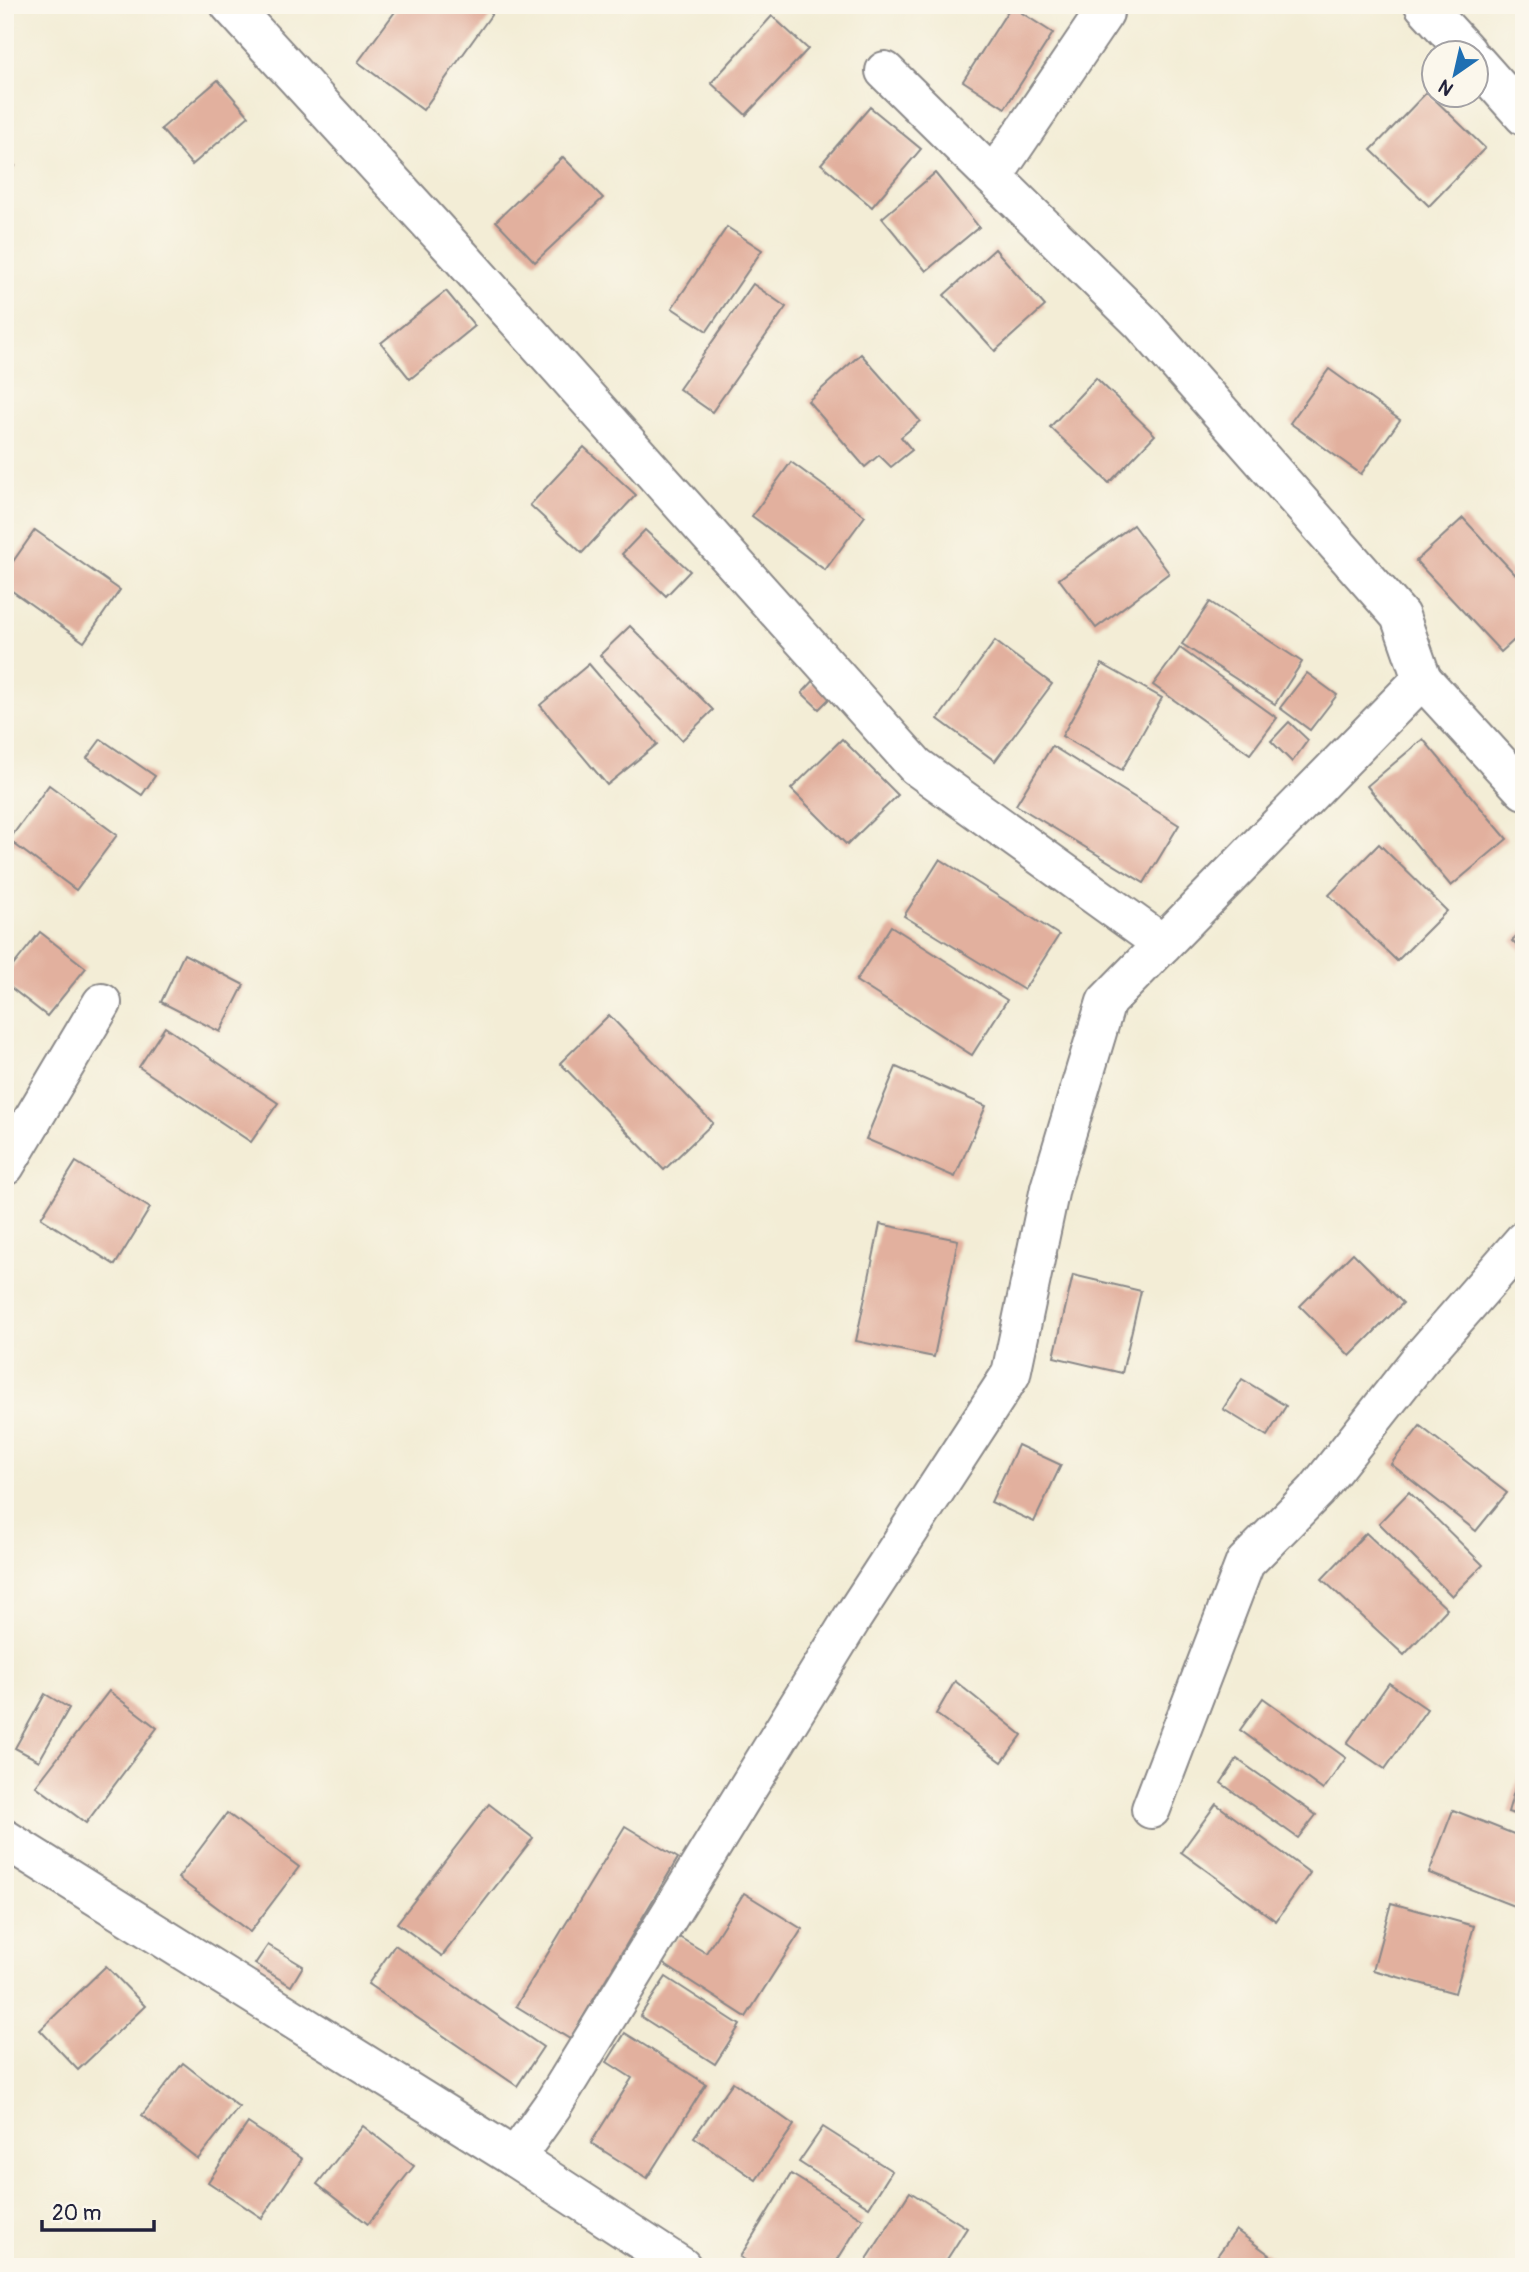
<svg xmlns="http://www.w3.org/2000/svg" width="1529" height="2272" font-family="Pangolin,sans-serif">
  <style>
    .building { fill: #e2b09e }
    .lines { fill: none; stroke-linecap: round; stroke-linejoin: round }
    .minor-casing { stroke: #8a8888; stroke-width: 42 }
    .minor { stroke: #fff; stroke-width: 38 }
  </style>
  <rect width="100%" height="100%" fill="#fbf7ec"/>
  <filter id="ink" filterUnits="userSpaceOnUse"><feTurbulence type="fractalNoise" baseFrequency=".0143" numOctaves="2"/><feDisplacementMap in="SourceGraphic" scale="14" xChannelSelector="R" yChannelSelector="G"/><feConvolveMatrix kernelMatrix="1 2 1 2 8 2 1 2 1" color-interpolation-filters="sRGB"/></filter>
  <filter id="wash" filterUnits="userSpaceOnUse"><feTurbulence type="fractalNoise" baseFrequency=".00686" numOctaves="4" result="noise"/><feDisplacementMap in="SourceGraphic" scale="28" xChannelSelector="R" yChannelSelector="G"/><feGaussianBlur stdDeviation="1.57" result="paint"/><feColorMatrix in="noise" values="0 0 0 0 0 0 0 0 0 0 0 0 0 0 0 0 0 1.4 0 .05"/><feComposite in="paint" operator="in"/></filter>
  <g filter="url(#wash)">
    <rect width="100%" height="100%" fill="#f3edd6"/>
    <g id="blocks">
      <g class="building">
        <path d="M400,5H487L494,11L423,110L358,62Z"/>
        <path d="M1011,6L1053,33L1005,108L963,81Z"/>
        <path d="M772,16L808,49L746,115L711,83Z"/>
        <path d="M218,80L249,116L192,165L161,129Z"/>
        <path d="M1427,92L1485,148L1429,206L1371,150Z"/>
        <path d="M870,107L921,149L872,207L821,164Z"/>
        <path d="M563,157L603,198L535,262L496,221Z"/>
        <path d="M5,159L15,166L5,181Z"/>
        <path d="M935,173L979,227L926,271L882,218Z"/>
        <path d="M727,227L762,250L707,331L672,308Z"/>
        <path d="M995,249L1045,306L995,351L944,295Z"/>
        <path d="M753,284L786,307L712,412L679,389Z"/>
        <path d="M446,291L475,326L410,379L381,343Z"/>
        <path d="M861,354L920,421L901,437L912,450L891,467L879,455L865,467L808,401Z"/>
        <path d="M1329,369L1400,420L1361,474L1290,423Z"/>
        <path d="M1096,378L1155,435L1109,483L1050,427Z"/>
        <path d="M584,447L636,495L582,553L530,505Z"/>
        <path d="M791,462L865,516L825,570L752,516Z"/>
        <path d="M1463,518L1524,584V631L1501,652L1416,561Z"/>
        <path d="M1133,525L1169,573L1096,628L1059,579Z"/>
        <path d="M35,530L120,590L84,642L5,586V573Z"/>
        <path d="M645,530L690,571L666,596L622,554Z"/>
        <path d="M1210,602L1302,662L1275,704L1182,644Z"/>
        <path d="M630,626L713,710L682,740L600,655Z"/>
        <path d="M995,641L1052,684L995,761L938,719Z"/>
        <path d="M1180,648L1277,718L1250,754L1153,685Z"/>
        <path d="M589,664L657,744L607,785L540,705Z"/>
        <path d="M1102,664L1162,698L1122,770L1062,736Z"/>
        <path d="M1307,673L1337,695L1310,730L1280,708Z"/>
        <path d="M820,674L837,691L819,709L802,693Z"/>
        <path d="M1289,722L1308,740L1292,762L1271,741Z"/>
        <path d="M101,739L155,776L142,795L87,758Z"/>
        <path d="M842,739L898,795L847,845L791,789Z"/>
        <path d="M1423,739L1507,839L1451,886L1367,786Z"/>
        <path d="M1052,746L1179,825L1144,883L1016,805Z"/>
        <path d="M49,785L117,835L76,890L9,840Z"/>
        <path d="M1379,844L1447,911L1397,961L1329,895Z"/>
        <path d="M940,859L1059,935L1024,990L904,916Z"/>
        <path d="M891,926L1007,1000L972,1055L856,981Z"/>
        <path d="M1524,930V953L1512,941Z"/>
        <path d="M40,932L86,968L47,1016L5,983V976Z"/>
        <path d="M184,954L244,985L220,1032L161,1002Z"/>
        <path d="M609,1015L713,1123L664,1170L560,1063Z"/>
        <path d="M165,1027L278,1103L251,1142L139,1067Z"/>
        <path d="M896,1067L986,1106L955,1177L866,1139Z"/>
        <path d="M76,1162L150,1208L115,1265L41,1218Z"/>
        <path d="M880,1224L958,1240L934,1357L856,1341Z"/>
        <path d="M1353,1253L1403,1303L1350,1356L1300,1306Z"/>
        <path d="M1073,1275L1141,1291L1122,1373L1054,1357Z"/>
        <path d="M1242,1379L1286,1406L1267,1436L1223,1409Z"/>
        <path d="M1420,1426L1507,1493L1476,1531L1391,1464Z"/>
        <path d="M1018,1445L1061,1465L1034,1522L991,1502Z"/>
        <path d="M1409,1492L1483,1565L1452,1596L1379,1523Z"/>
        <path d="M1366,1533L1447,1609L1404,1655L1322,1579Z"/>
        <path d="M955,1681L1022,1735L1002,1762L936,1714Z"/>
        <path d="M1389,1683L1427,1709L1385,1769L1347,1743Z"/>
        <path d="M109,1691L157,1728L86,1823L36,1786Z"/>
        <path d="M45,1694L69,1708L39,1761L15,1748Z"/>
        <path d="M1263,1698L1346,1758L1323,1790L1240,1730Z"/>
        <path d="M1237,1759L1316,1815L1298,1838L1221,1783Z"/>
        <path d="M1521,1767L1524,1768V1817L1508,1812Z"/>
        <path d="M489,1804L533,1838L442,1956L397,1923Z"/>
        <path d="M1216,1804L1310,1873L1276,1921L1181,1852Z"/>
        <path d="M1453,1810L1524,1838V1910L1429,1873Z"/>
        <path d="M227,1813L299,1867L250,1932L178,1878Z"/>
        <path d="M625,1826L678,1858L570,2039L516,2006Z"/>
        <path d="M744,1893L802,1929L746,2017L662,1963L679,1937L706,1953Z"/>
        <path d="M1391,1903L1474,1926L1455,1993L1373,1970Z"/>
        <path d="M268,1945L303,1966L291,1986L255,1964Z"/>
        <path d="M395,1945L543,2047L517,2086L368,1984Z"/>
        <path d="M106,1966L145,2006L78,2070L40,2030Z"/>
        <path d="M666,1977L740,2025L715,2064L640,2016Z"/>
        <path d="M625,2033L706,2084L647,2178L591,2143L632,2078L607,2062Z"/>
        <path d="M183,2063L239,2107L198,2159L142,2115Z"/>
        <path d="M733,2082L794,2125L756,2180L694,2137Z"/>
        <path d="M248,2123L302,2159L262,2218L208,2182Z"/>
        <path d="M363,2126L414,2166L368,2224L317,2184Z"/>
        <path d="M823,2127L892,2171L869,2207L799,2162Z"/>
        <path d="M791,2174L863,2219L833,2267H794L784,2261L781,2267H757L740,2257Z"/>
        <path d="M910,2192L967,2228L942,2267H862Z"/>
        <path d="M1236,2230L1286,2267H1209Z"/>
      </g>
    </g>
  </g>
  <g filter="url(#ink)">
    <use href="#blocks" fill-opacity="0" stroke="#8a8888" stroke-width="2"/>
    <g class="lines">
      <g class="minor-casing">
        <g id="minor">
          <path d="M230,5L461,257L916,766L1163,944"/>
          <path d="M1424,5L1467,52"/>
          <path d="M1476,62L1524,116"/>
          <path d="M885,71L1142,323L1400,616L1422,679"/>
          <path d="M993,177L1104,13L1099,5"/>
          <path d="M5,1166L102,1003"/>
          <path d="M1151,1809L1245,1563L1316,1491L1421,1358L1524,1240"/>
          <path d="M5,1839L515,2158"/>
          <path d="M682,2267L515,2158L552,2106L853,1617L1011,1374L1050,1188L1106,1002L1422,679L1524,790"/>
        </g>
      </g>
      <use href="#minor" class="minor"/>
    </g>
  </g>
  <rect width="1529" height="2272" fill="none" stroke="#fbf7ec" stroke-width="28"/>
  <g transform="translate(1455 74) rotate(214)"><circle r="33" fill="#fbf7ec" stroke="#a4a2a5" stroke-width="2"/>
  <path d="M0-5L12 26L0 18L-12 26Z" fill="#1f6fb2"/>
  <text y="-10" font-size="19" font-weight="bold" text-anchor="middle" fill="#22223b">N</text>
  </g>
  <path d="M42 2220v10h112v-10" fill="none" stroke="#22223b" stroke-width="3.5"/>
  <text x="52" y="2220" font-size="21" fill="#22223b" stroke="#fbf7ec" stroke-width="5" paint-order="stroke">20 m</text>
</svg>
